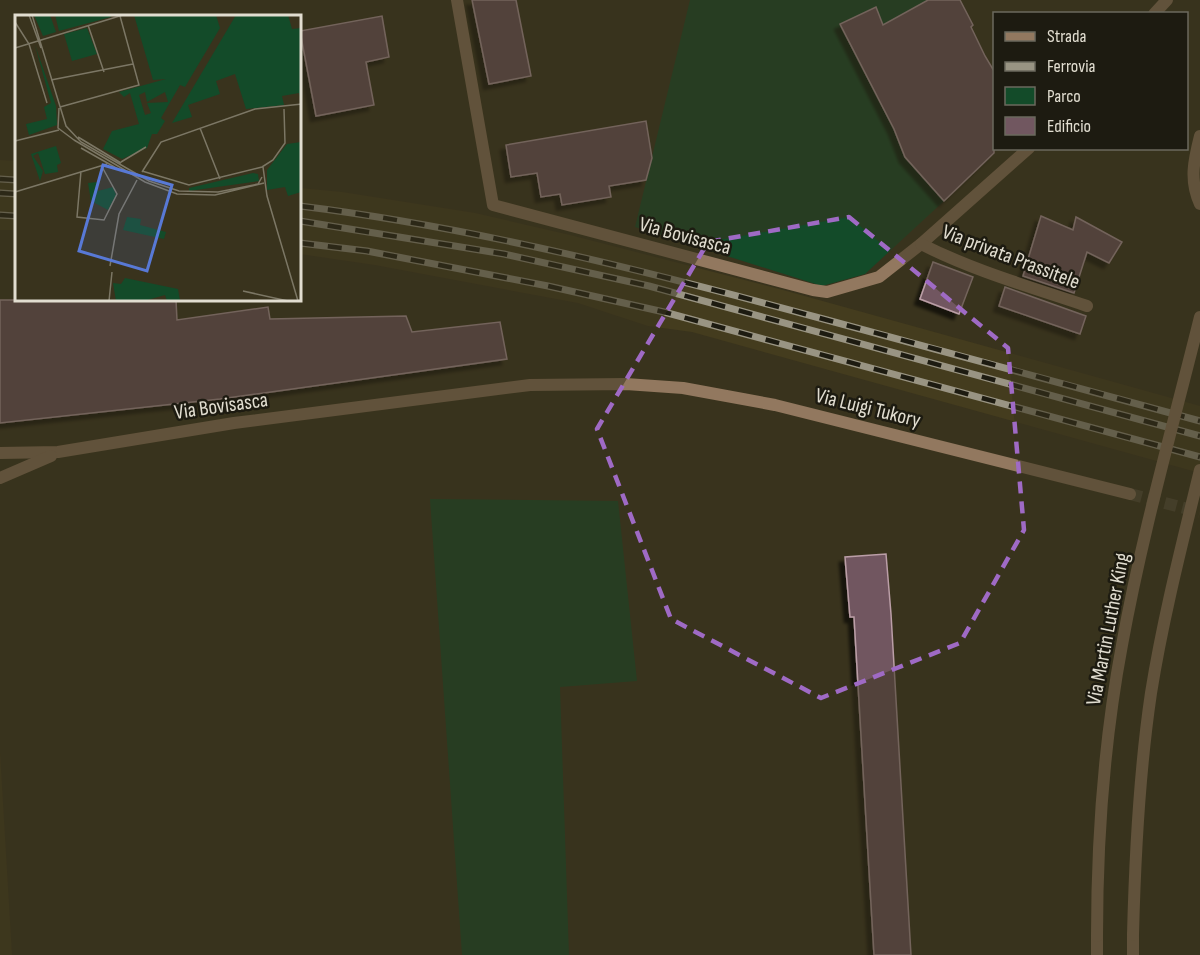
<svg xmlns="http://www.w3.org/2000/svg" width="1200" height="955" font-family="'Sofia Sans Condensed',sans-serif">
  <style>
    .built { fill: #443c1e }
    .green { fill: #134b29 }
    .building { fill: #715760; stroke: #bb9ea7; stroke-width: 1.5; filter: url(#shadow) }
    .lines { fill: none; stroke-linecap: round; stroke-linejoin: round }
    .tertiary-tunnel { stroke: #524c38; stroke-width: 12; stroke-dasharray: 12 6; stroke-linecap: butt }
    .minor { stroke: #92785f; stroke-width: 12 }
    .tertiary { stroke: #92785f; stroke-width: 12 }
    .rail-casing { stroke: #999483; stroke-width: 7 }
    .rail { stroke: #1d1b11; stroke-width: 4.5; stroke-dasharray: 14; stroke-linecap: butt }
    .tertiary-bridge { stroke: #92785f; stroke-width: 12 }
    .marked { fill: none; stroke: #9f6ac5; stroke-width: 4.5; stroke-dasharray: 12 8; stroke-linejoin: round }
    .labels { text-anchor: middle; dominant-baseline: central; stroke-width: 5; stroke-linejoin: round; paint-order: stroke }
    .street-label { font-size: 21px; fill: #e1ddd0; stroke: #1d1b11 }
    .inset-road { fill: none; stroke: #7c7765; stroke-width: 1.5 }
    .view { fill: #5879d6; fill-opacity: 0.15; stroke: #5879d6; stroke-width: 3 }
    .inset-edge { fill: none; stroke: #e1ddd0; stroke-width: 3 }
  </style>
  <defs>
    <filter id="shadow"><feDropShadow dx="-5.5" dy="5.5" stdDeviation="1.5" flood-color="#0009"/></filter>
  </defs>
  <rect width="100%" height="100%" fill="#39331d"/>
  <g class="built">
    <path d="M0,160L16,161V230H0Z"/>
    <path d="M300,188L342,192L475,213L570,235L783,290L1200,406V473L692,332L648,326L578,303L375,265L300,254Z"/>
    <path d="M0,752L12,955H0Z"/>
  </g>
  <g class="green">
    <path d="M690,0H928L883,25L876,8L840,24L894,129L905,157L944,201L865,274L822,286L635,227Z"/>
    <path d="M430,499L618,501L637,681L560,687L569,955H462Z"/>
  </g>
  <g class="building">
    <path d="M472,0H516L531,76L489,84Z"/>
    <path d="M928,0H960L973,25L971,27L985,56L994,71V153L944,201L905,157L894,129L840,24L876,7L883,25Z"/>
    <path d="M382,16L389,57L366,62L374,105L316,116L300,31Z"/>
    <path d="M646,121L652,158L646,180L609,186L611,197L562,205L560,194L541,197L537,173L511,177L506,145Z"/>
    <path d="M1041,216L1073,230L1076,217L1122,242L1109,263L1087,252L1074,293L1023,276Z"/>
    <path d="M933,262L973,277L959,314L920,299Z"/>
    <path d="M1005,287L1086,316L1080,334L999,306Z"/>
    <path d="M0,300H176L177,320L268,307L270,319L406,316L412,332L500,322L507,359L220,399L0,423Z"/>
    <path d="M886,554L891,614L911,955H874L854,617H850L845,557Z"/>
  </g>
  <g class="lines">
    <path class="tertiary-tunnel" d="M1130,494L1200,512"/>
    <g class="minor">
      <path d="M457,0L493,205L813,290L827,292L879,277L921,244L1029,148"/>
      <path d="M1154,14L1167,0"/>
      <path d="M921,244C974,271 1031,287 1087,306"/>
    </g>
    <g class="tertiary">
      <path d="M1200,136C1194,160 1189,180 1200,204"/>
      <path d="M0,453L58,452L234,423L530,385L626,384L683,388L775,405L1130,494"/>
      <path d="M0,478L51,456"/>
      <path d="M1133,935V955"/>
      <path d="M1097,936V955"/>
    </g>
    <g class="rail-casing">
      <g id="rail">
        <path d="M0,179L16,180"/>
        <path d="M0,193L16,194"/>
        <path d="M300,206C479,228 654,273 827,320C952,353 1076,387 1200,421"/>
        <path d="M0,215L16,216"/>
        <path d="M300,221L504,254L649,286L1200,436"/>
        <path d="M300,243L367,251L548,286L664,312L1200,457"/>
      </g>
    </g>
    <use href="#rail" class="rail"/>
    <g class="tertiary-bridge">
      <path d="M1133,935C1135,854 1139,774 1151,693C1163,618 1182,544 1200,470"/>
      <path d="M1097,936C1097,838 1104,741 1122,645C1142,534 1173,426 1200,317"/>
    </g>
  </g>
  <path d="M0 0H1200V955H0ZM849,217L1008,348L1024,530L960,643L821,698L671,619L597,429L708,242Z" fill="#39331d" fill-opacity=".55" fill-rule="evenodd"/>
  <path class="marked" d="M849,217L1008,348L1024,530L960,643L821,698L671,619L597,429L708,242Z"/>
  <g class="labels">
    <g class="street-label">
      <text transform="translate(685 236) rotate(15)">Via Bovisasca</text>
      <text transform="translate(1011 257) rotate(21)">Via privata Prassitele</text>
      <text transform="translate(221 406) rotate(-8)">Via Bovisasca</text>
      <text transform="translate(868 408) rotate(14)">Via Luigi Tukory</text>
      <text transform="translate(1108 629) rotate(-79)">Via Martin Luther King</text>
    </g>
  </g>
  <g transform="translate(15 15)">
    <rect width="286" height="286" fill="#39331d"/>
    <path d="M19,0H35L41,17L28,21ZM40,0H95L96,2L44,16ZM119,0H201L205,13L170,72L165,70L146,103L150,106L142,119H137L132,133L107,144L88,134L97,116L124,109L115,78L109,82L104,77L151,64L138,65ZM130,77L132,87L150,77L153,87L132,88L136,98L130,100L124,80ZM221,0H273L277,14L286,13V84L284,78L267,81L269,90L231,94L220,59L201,66L205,79L173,90L177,102L157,108ZM72,13L82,39L57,46L49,19ZM20,30L41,91L42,110L14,120L11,109L32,104L29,92L36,88ZM286,127V177L273,181L270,172L252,175V155L272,129ZM41,131L46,148L42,150L43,157L30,159L23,138L18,141L28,156L25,166L16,139ZM238,158L243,159L244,166L174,176V173ZM82,167L83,176L98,172L101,180L93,195L76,186L73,168ZM112,202L126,204L125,210L151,217L149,224L108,215ZM110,263L163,274L165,286H152L150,280L129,286H101L98,268L106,269Z" fill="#134b29" fill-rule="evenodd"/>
    <path class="inset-road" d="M14,0L26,33M17,0L51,111L66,127L134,166L164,176L203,177L243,169L247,162M0,7L14,29L32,88M73,10L89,57M0,33L108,0M36,65L118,49M45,92L124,70L105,1M44,93L43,113L59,125M185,113L205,164M63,122L106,148M59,125L130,167L162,179L200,180L249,168M0,126L44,115M66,133L103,154M106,147L131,132M248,152L252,181L283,286M66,156L62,202L89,205L102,179L86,150M127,156L174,170L247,152L258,145L270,128L269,94M127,157L146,127L240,94L287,89M0,177L92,149M95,251L104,199L122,165M228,276L273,286M94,286L97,257"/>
    <path class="view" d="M88,150L157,170L132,256L64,236Z"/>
    <rect width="286" height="286" class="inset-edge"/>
  </g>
  <rect x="993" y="12" width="195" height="138" fill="#1d1b11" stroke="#6b695d" stroke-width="1.5"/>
  <rect x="1005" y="32" width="30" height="9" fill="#92785f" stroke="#6b695d" stroke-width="1.5"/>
  <text x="1047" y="42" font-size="18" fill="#e1ddd0">Strada</text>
  <rect x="1005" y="62" width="30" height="9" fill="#999483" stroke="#6b695d" stroke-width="1.5"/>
  <text x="1047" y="72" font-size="18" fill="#e1ddd0">Ferrovia</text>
  <rect x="1005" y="87" width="30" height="18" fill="#134b29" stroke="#6b695d" stroke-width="1.5"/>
  <text x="1047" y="102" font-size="18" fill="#e1ddd0">Parco</text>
  <rect x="1005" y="117" width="30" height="18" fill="#715760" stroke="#6b695d" stroke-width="1.5"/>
  <text x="1047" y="132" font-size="18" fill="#e1ddd0">Edificio</text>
</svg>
